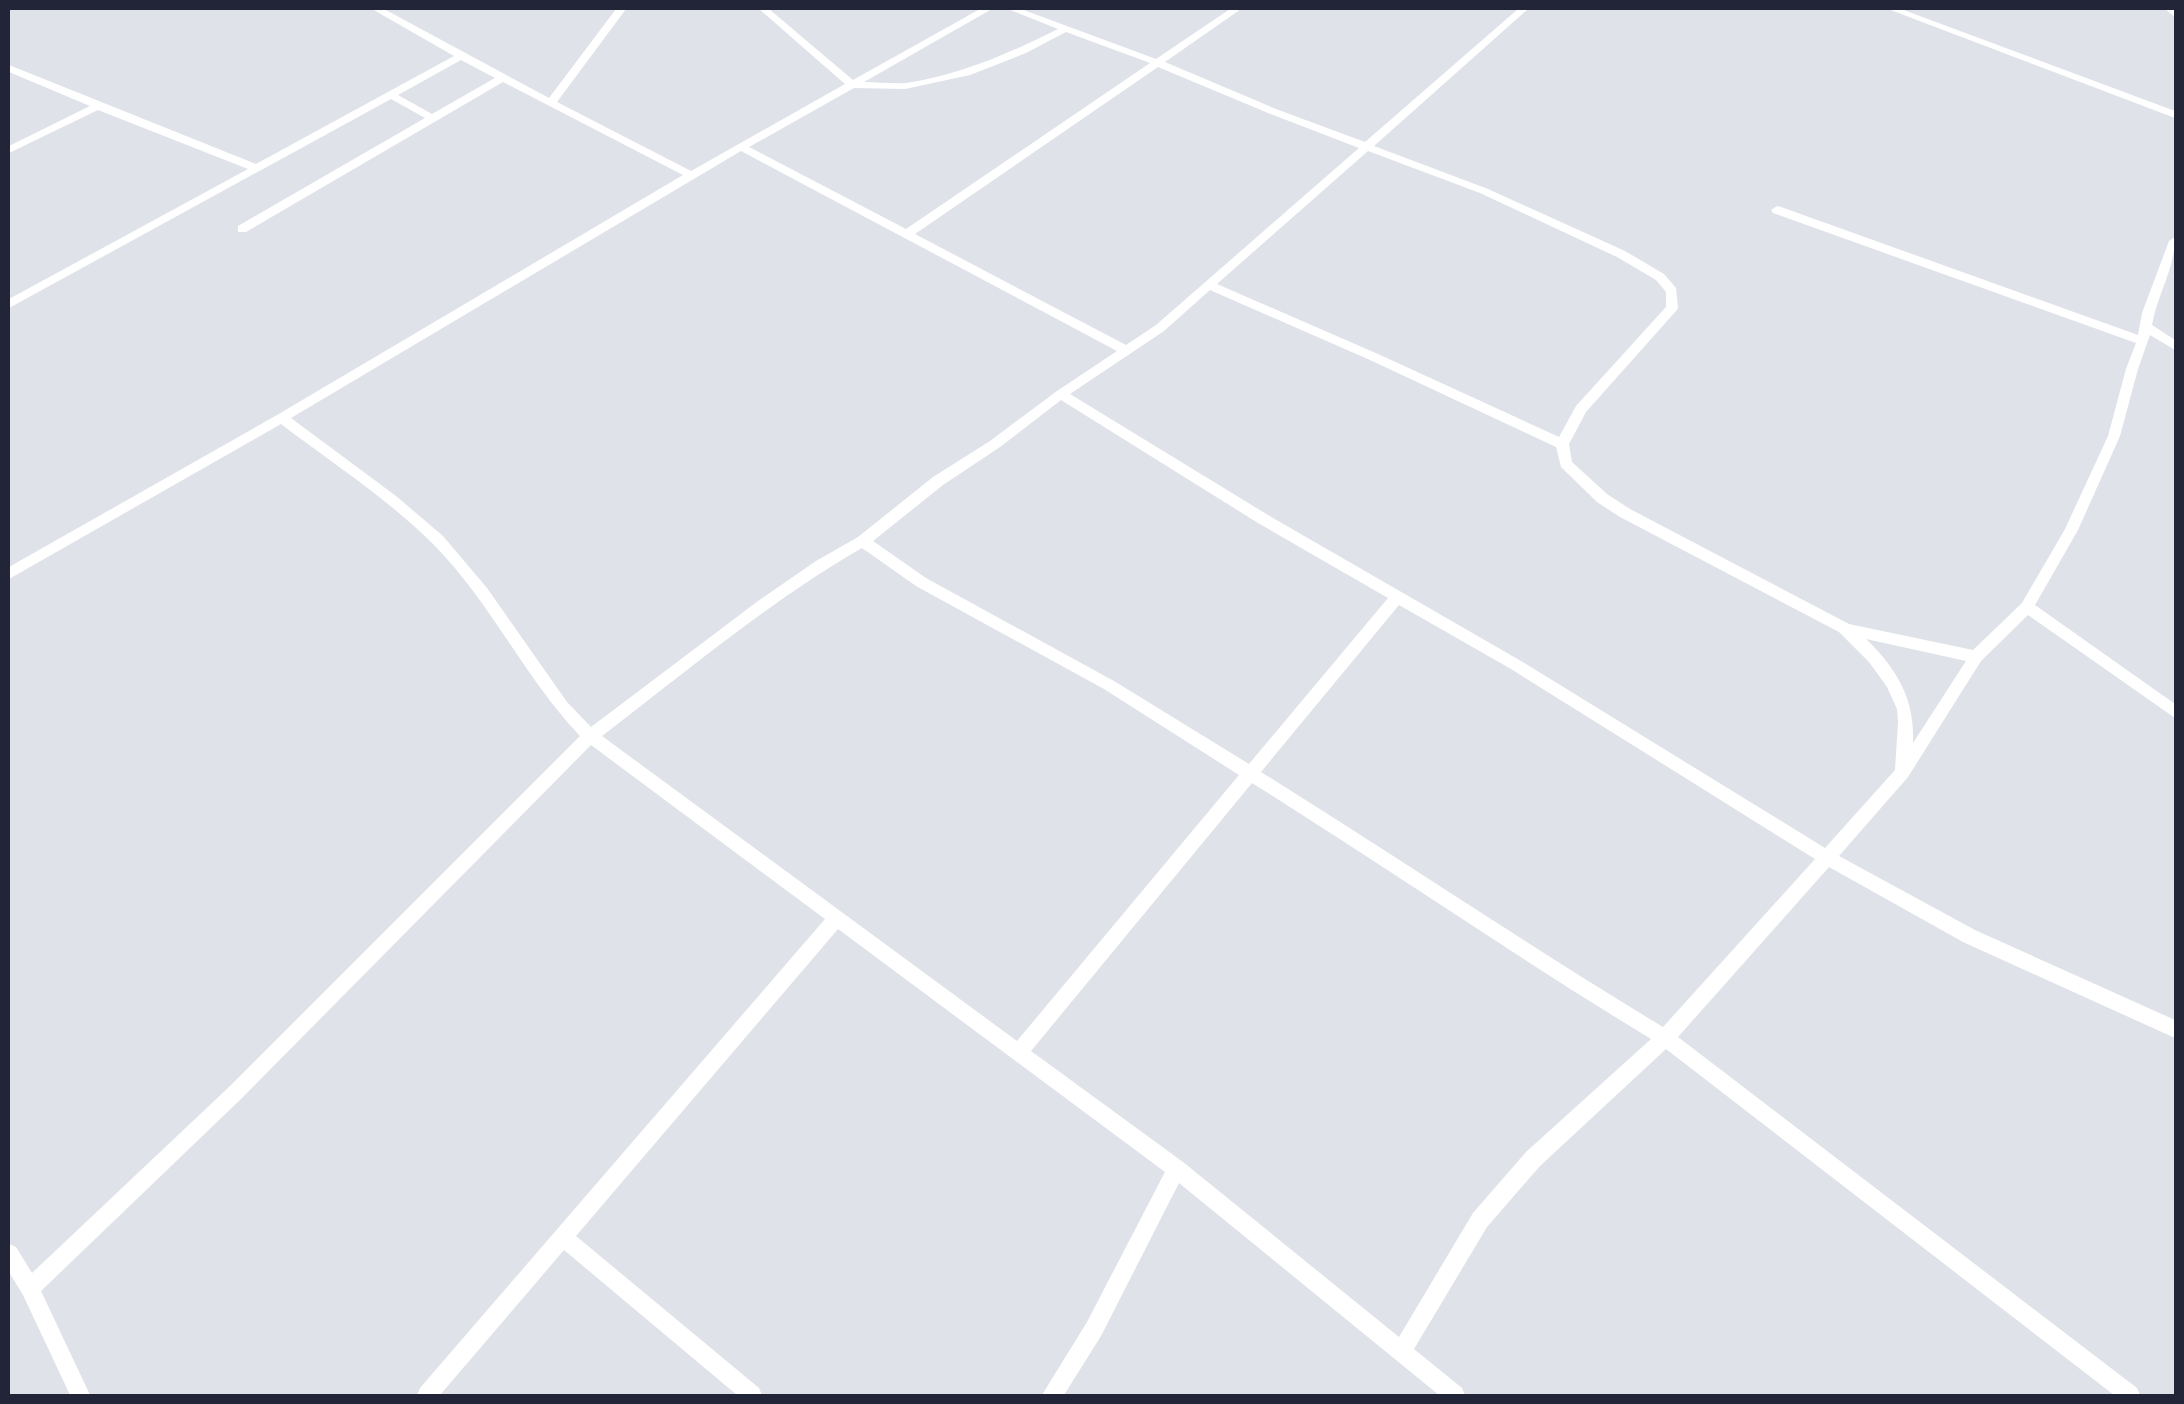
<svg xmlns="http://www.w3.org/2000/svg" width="2184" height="1404" font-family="Quicksand,sans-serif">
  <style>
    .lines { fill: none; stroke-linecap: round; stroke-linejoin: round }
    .minor { fill: #fff; fill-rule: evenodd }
  </style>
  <rect width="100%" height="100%" fill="#dfe2e9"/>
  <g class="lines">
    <g class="minor">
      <path d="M372,9H384L549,98L616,9H626L557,102L691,171L845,84L759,9H769L853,80L980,9H992L864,82C878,82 893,84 906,83C960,75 1010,53 1058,29L1008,9H1021L1156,59L1230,9H1241L1165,62L1276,109L1365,142L1518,9H1528L1374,146L1488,189L1625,251L1664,274L1676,288L1678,308L1676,311L1586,412L1569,444L1572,462L1607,494L1630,509L1849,624L1973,650L2022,603L2065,529L2108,436L2126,369L2136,343L1773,213L1771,210L1777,206L1781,207L2138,335L2142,313L2169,241L2175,237C2175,269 2157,295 2152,325L2175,340V350L2150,335L2138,369L2120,436L2078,530L2035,605L2175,704V718L2028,615L1981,661L1908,777L1839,856L1975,930L2175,1020V1038L1963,942L1829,867L1678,1037L2137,1388L2140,1395H2114L1666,1049L1540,1166L1487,1227L1414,1349L1462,1388L1465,1395H1439L1179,1183L1101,1336L1064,1395H1042L1087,1322L1165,1172L838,929L576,1236L759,1388L762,1395H737L564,1250L440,1395H417L420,1388L825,919L591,745L242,1098L41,1291L90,1395H70L23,1295L9,1272V1244L16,1247L32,1273L230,1086L580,736C524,677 490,601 433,544C388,499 332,463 281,424L9,579V567L277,415L683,175L503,82L246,232H238V226L425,118L391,99L9,308V299L248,169L98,110L9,153V146L90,106L9,72V65L256,164L454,56ZM1066,32L1150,63L906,229L749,147L854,88L905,89L970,75L1026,53ZM461,60L495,78L432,114L398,95ZM1158,67L1268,113L1359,148L1156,325L1126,345L915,234ZM741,151L1117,351L1057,391L990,441L933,477L858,537L816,561L758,601L591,727L567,702L487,588L443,536L396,496L291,418ZM1368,151L1480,193L1617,257L1656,280L1666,292V307L1576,406L1559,437L1378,354L1217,284ZM1210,290L1370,360L1556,447L1561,467L1597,502L1620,517L1839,632L1869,662L1887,687L1897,709L1898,722L1895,770L1825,848L1521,661L1268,515L1070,394L1164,331ZM1061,400L1258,523L1388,598L1249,764L1114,681L926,578L873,541L943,485L1000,447ZM862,548L916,586L1104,689L1239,775L1017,1041L602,736C687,671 770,601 862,548ZM1399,605L1511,669L1815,859L1663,1027C1527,945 1396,856 1261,772ZM1866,639L1966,661L1913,743C1915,699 1897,669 1866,639ZM1252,783C1386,867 1516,957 1651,1039L1526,1152L1473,1213L1399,1337L1183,1162L1031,1051Z"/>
      <path d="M1888,9H1901L2175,111V118Z"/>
      <path d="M2165,9H2175V17Z"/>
    </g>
  </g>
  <rect width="2184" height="1404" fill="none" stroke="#222538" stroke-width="20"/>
</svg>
